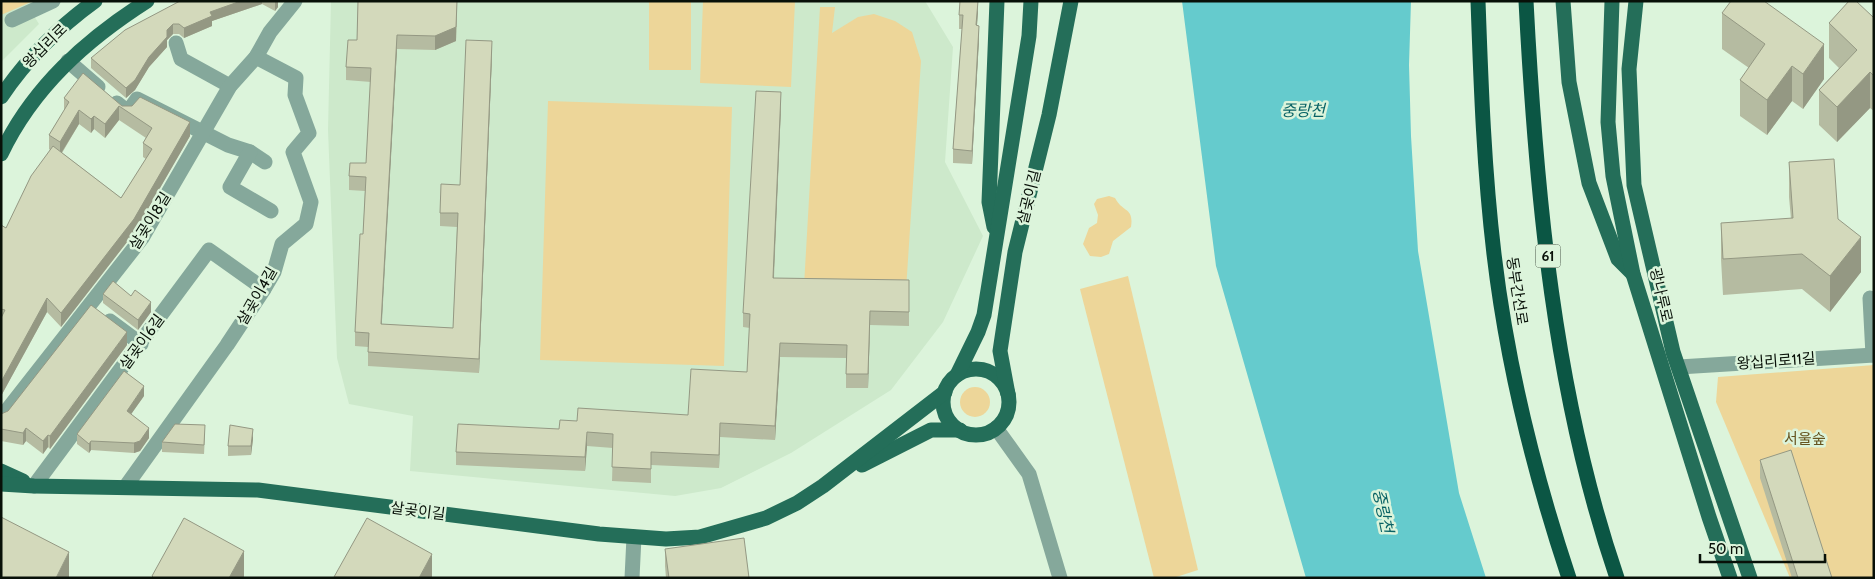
<svg xmlns="http://www.w3.org/2000/svg" width="1875" height="579" font-family="Cabin,'Noto Sans KR',sans-serif">
  <style>
    .built { fill: #cde9cb }
    .green { fill: #edd699 }
    .water { fill: #65cbcd }
    .lines { fill: none; stroke-linecap: round; stroke-linejoin: round }
    .minor { stroke: #85a89b; stroke-width: 15 }
    .major { stroke: #246e59; stroke-width: 15 }
    .highway { stroke: #0b5644; stroke-width: 15 }
    .wall { fill: #b5bba1; fill-rule: evenodd }
    .shaded-wall { fill: #949883 }
    .building { fill: #d3d9bb; stroke: #949883 }
    .labels { text-anchor: middle; dominant-baseline: central; stroke-width: 5; stroke-linejoin: round; paint-order: stroke }
    .shield { fill: #dcf4db; stroke: #485447; stroke-width: 1 }
    .shield-label { font-size: 14px; font-weight: bold; fill: #081008 }
    .street-label { font-size: 15px; fill: #081008; stroke: #dcf4db }
    .park-label { font-size: 15px; fill: #66541f; stroke: #dcf4db }
    .water-label { font-size: 16px; font-style: italic; fill: #086265; stroke: #dcf4db }
  </style>
  <rect width="100%" height="100%" fill="#dcf4db"/>
  <g class="built">
    <path d="M1,1H33L27,5L39,24L1,62Z"/>
    <path d="M331,1H925L953,47L945,162L983,236L943,322L891,390L791,453L721,488L675,496L410,471L413,416L349,404L337,358L328,130Z"/>
  </g>
  <g class="green">
    <path d="M1,1H33L1,15Z"/>
    <rect x="649" y="1" width="42" height="69"/>
    <path d="M703,1H795L791,87L700,83Z"/>
    <path d="M820,7H835L832,33L858,17L874,14L895,21L912,32L921,61L906,290L804,286Z"/>
    <path d="M548,101L732,107L724,366L540,360Z"/>
    <path d="M1109,196L1115,198C1123,213 1134,207 1131,227L1113,241L1109,254L1101,257L1090,256L1083,244L1089,228L1097,223L1098,215L1094,204L1097,199Z"/>
    <path d="M1128,276L1198,570L1173,578H1154L1080,289Z"/>
    <path d="M1874,365V578H1790L1716,402L1718,377Z"/>
    <circle cx="975" cy="402" r="15"/>
  </g>
  <path class="water" d="M1182,1H1411L1409,65L1411,136L1418,251L1459,493L1486,578H1306L1216,266Z"/>
  <g class="lines">
    <g class="minor">
      <path d="M12,20L53,1"/>
      <path d="M176,43L181,59L230,86"/>
      <path d="M68,61L98,87"/>
      <path d="M117,103L128,112L137,99L228,145L250,152L265,162"/>
      <path d="M250,152L230,187L271,211"/>
      <path d="M1870,298L1873,355"/>
      <path d="M110,321L141,344"/>
      <path d="M1679,367L1874,355"/>
      <path d="M1,418L142,238L230,86L256,57L270,32L295,1"/>
      <path d="M996,428L1029,474L1060,578"/>
      <path d="M34,486L209,250L264,289"/>
      <path d="M126,486L227,345L264,289L274,272L282,244L306,224L311,202L293,152L309,133L295,95L296,78L256,57"/>
      <path d="M632,578L634,537"/>
    </g>
    <g class="major">
      <path d="M1563,1L1569,82L1589,183L1618,259L1633,274"/>
      <path d="M1612,1L1608,122L1613,176L1633,274L1709,517L1730,578"/>
      <path d="M1636,1L1629,69L1634,185L1673,352L1750,578"/>
      <path d="M1,97C26,60 59,27 95,1"/>
      <path d="M1,154C33,87 86,40 147,1"/>
      <path d="M994,227L989,202L997,1"/>
      <circle cx="976" cy="402" r="33"/>
      <path d="M957,375L978,332L984,315L1029,36L1031,1"/>
      <path d="M1008,394L1000,351L1015,252L1049,115L1071,1"/>
      <path d="M862,465L931,430H960"/>
      <path d="M1,471L23,481"/>
      <path d="M1,484L34,486L258,490L599,534L666,539L700,537L766,518L797,503L823,486L945,392"/>
    </g>
    <g class="highway">
      <path d="M1478,1C1481,86 1484,170 1494,254C1507,364 1534,473 1569,578"/>
      <path d="M1526,1C1536,194 1554,394 1617,578"/>
    </g>
  </g>
  <g class="wall">
    <path d="M180,1H278V7L275,11L262,4L212,21V26L184,38L179,34H173L167,40V47L149,67L135,90L126,98L91,68V58Z"/>
    <path d="M358,1H457L456,41L435,50L397,49L381,324L453,328L457,227L440,226V213L460,185L492,55L479,373L368,366V347L355,346V332L363,234L365,191L349,190V176L366,163L371,82L346,80V67L357,40Z"/>
    <path d="M978,11L977,25L979,39L972,164L953,163V149L962,29H959V15Z"/>
    <path d="M1722,13L1824,79L1803,109L1792,101L1767,135L1740,116V80L1749,68L1722,49Z"/>
    <path d="M1874,16V111L1870,108L1837,142L1819,125V90L1839,68L1829,58V23L1873,17Z"/>
    <path d="M64,98L122,106L190,136L134,233L61,327L47,312L1,396V225L6,228L50,150L49,149V135L64,111ZM119,120L146,138L143,143V157L146,159L121,198L62,153L79,124L91,133L94,129L105,138Z"/>
    <path d="M781,106L774,278L909,280V326L870,325L868,388H846V358L780,357L775,440L720,437L719,468L651,465V483L612,481L613,448L587,446L585,471L456,465V452L559,429L577,421L688,415L747,372L750,328L743,327V313Z"/>
    <path d="M1789,162L1838,219L1861,272L1830,312L1802,289L1723,295L1721,259V223L1791,219L1789,197Z"/>
    <path d="M103,294L131,296L151,312L138,330L103,303Z"/>
    <path d="M127,345L50,449L48,447L43,454L26,441L23,445L1,441V414L8,411Z"/>
    <path d="M144,396L131,414L149,438L140,451L134,453L91,450L89,453L77,444V434Z"/>
    <path d="M205,435L204,454L162,452V442Z"/>
    <path d="M253,439L251,455L228,456V446Z"/>
    <path d="M1760,460L1832,578H1792L1760,478Z"/>
    <path d="M665,549L749,578H666L665,566Z"/>
  </g>
  <g class="shaded-wall">
    <path d="M241,1H262V4L212,21V26L184,38V28L210,12Z"/>
    <path d="M275,1H278V7L275,11Z"/>
    <path d="M457,1L456,41L435,50V36Z"/>
    <path d="M978,1V11L976,39V25Z"/>
    <path d="M173,24V34L167,40V47L149,67L135,90L126,98V88L167,30Z"/>
    <path d="M979,26V39L972,164V151Z"/>
    <path d="M397,35V49L381,338V324Z"/>
    <path d="M492,41V55L479,373V359Z"/>
    <path d="M1824,44V79L1803,109V74Z"/>
    <path d="M1792,66V101L1767,135V100Z"/>
    <path d="M1870,72V108L1837,142V107Z"/>
    <path d="M781,92V106L773,292V278Z"/>
    <path d="M119,106V120L105,138V124Z"/>
    <path d="M79,110V124L60,155V142Z"/>
    <path d="M94,116V129L91,133V119Z"/>
    <path d="M190,122V136L134,233L61,327V313Z"/>
    <path d="M1861,237V272L1830,312V276Z"/>
    <path d="M47,298V312L1,396V382Z"/>
    <path d="M151,302V312L138,330V320Z"/>
    <path d="M870,311V325L868,388V374Z"/>
    <path d="M127,332V345L50,449V436Z"/>
    <path d="M780,343V357L775,440V426Z"/>
    <path d="M144,386V396L127,420V411Z"/>
    <path d="M720,423V437L719,468V455Z"/>
    <path d="M26,428V441L23,445V433Z"/>
    <path d="M149,428V438L140,451L134,453V443Z"/>
    <path d="M253,429V439L251,455V446Z"/>
    <path d="M587,432V446L585,471V457Z"/>
    <path d="M48,435V447L43,454V441Z"/>
    <path d="M91,441V450L89,453V444Z"/>
    <path d="M244,551V578H229Z"/>
    <path d="M69,552V578H56Z"/>
    <path d="M432,554V578H419Z"/>
  </g>
  <g class="building">
    <path d="M180,1H241L210,12L212,16L184,28L179,24H173L167,30V37L149,57L135,80L126,88L91,58L125,30Z"/>
    <path d="M358,1H457L456,27L435,36L397,35L381,324L453,328L458,213H440L441,184L460,185L466,40L492,41L479,359L368,352L369,333L355,332L360,234H363L366,177L349,176L350,163H366L371,68L346,67L348,40H357Z"/>
    <path d="M960,1H978L976,25L979,26L972,151L953,149L963,15H959Z"/>
    <path d="M1731,1H1764L1824,44L1803,74L1792,66L1767,100L1740,80L1765,44L1722,13Z"/>
    <path d="M1849,1H1856L1873,17L1874,16V76L1870,72L1837,107L1819,90L1857,50L1829,23Z"/>
    <path d="M83,73L122,106H132L140,97L190,122L134,219L61,313L47,298L1,382V318L5,310L1,309V225L6,228L31,176L53,146L121,198L152,149L143,143L152,128L119,106L105,124L94,116L91,119L79,110L60,142L49,135L69,102L64,98Z"/>
    <path d="M756,91L781,92L773,278L909,280V312L870,311L868,374H846L847,345L780,343L775,426L720,423L719,455L651,452V469L612,467L613,434L587,432L585,457L456,452L458,424L559,429L560,420L577,421L578,408L688,415L691,369L747,372L750,314L743,313Z"/>
    <path d="M1834,159L1838,219L1861,237L1830,276L1802,254L1723,259L1721,223L1793,218L1789,162Z"/>
    <path d="M113,281L131,296L135,290L151,302L138,320L103,294Z"/>
    <path d="M91,305L127,332L50,436L48,435L43,441L26,428L23,433L1,429V414L8,411Z"/>
    <path d="M124,371L144,386L127,411L149,428L140,441L134,443L91,441L89,444L77,434Z"/>
    <path d="M175,424L205,425L204,445L162,442Z"/>
    <path d="M230,425L253,429L251,446H228Z"/>
    <path d="M1791,450L1832,578H1798L1760,460Z"/>
    <path d="M1,517L69,552L56,578H1Z"/>
    <path d="M184,518L244,551L229,578H154L152,576Z"/>
    <path d="M367,518L432,554L419,578L334,577Z"/>
    <path d="M744,538L749,578H669L665,549Z"/>
  </g>
  <g class="labels">
    <rect class="shield" x="1535.5" y="244.5" width="25" height="23" rx="4"/>
    <g class="shield-label">
      <text x="1548" y="256">61</text>
    </g>
    <g class="street-label">
      <text transform="translate(45 46) rotate(-45)">왕십리로</text>
      <text transform="translate(1029 197) rotate(-76)">살곶이길</text>
      <text transform="translate(150 221) rotate(-58)">살곶이8길</text>
      <text transform="translate(1517 291) rotate(81)">동부간선로</text>
      <text transform="translate(1661 295) rotate(77)">광나루로</text>
      <text transform="translate(257 296) rotate(-60)">살곶이4길</text>
      <text transform="translate(142 342) rotate(-54)">살곶이6길</text>
      <text transform="translate(1776 361) rotate(-4)">왕십리로11길</text>
      <text transform="translate(418 511) rotate(7)">살곶이길</text>
    </g>
    <g class="park-label">
      <text x="1805" y="439">서울숲</text>
    </g>
    <g class="water-label">
      <text x="1303" y="110">중랑천</text>
      <text transform="translate(1383 511) rotate(78)">중랑천</text>
    </g>
  </g>
  <rect width="1875" height="579" fill="none" stroke="#081008" stroke-width="5"/>
  <path d="M1700 554v8h125v-8" fill="none" stroke="#081008" stroke-width="2.5"/>
  <text x="1708" y="554" font-size="15" fill="#081008" stroke="#dcf4db" stroke-width="4" paint-order="stroke">50 m</text>
</svg>
